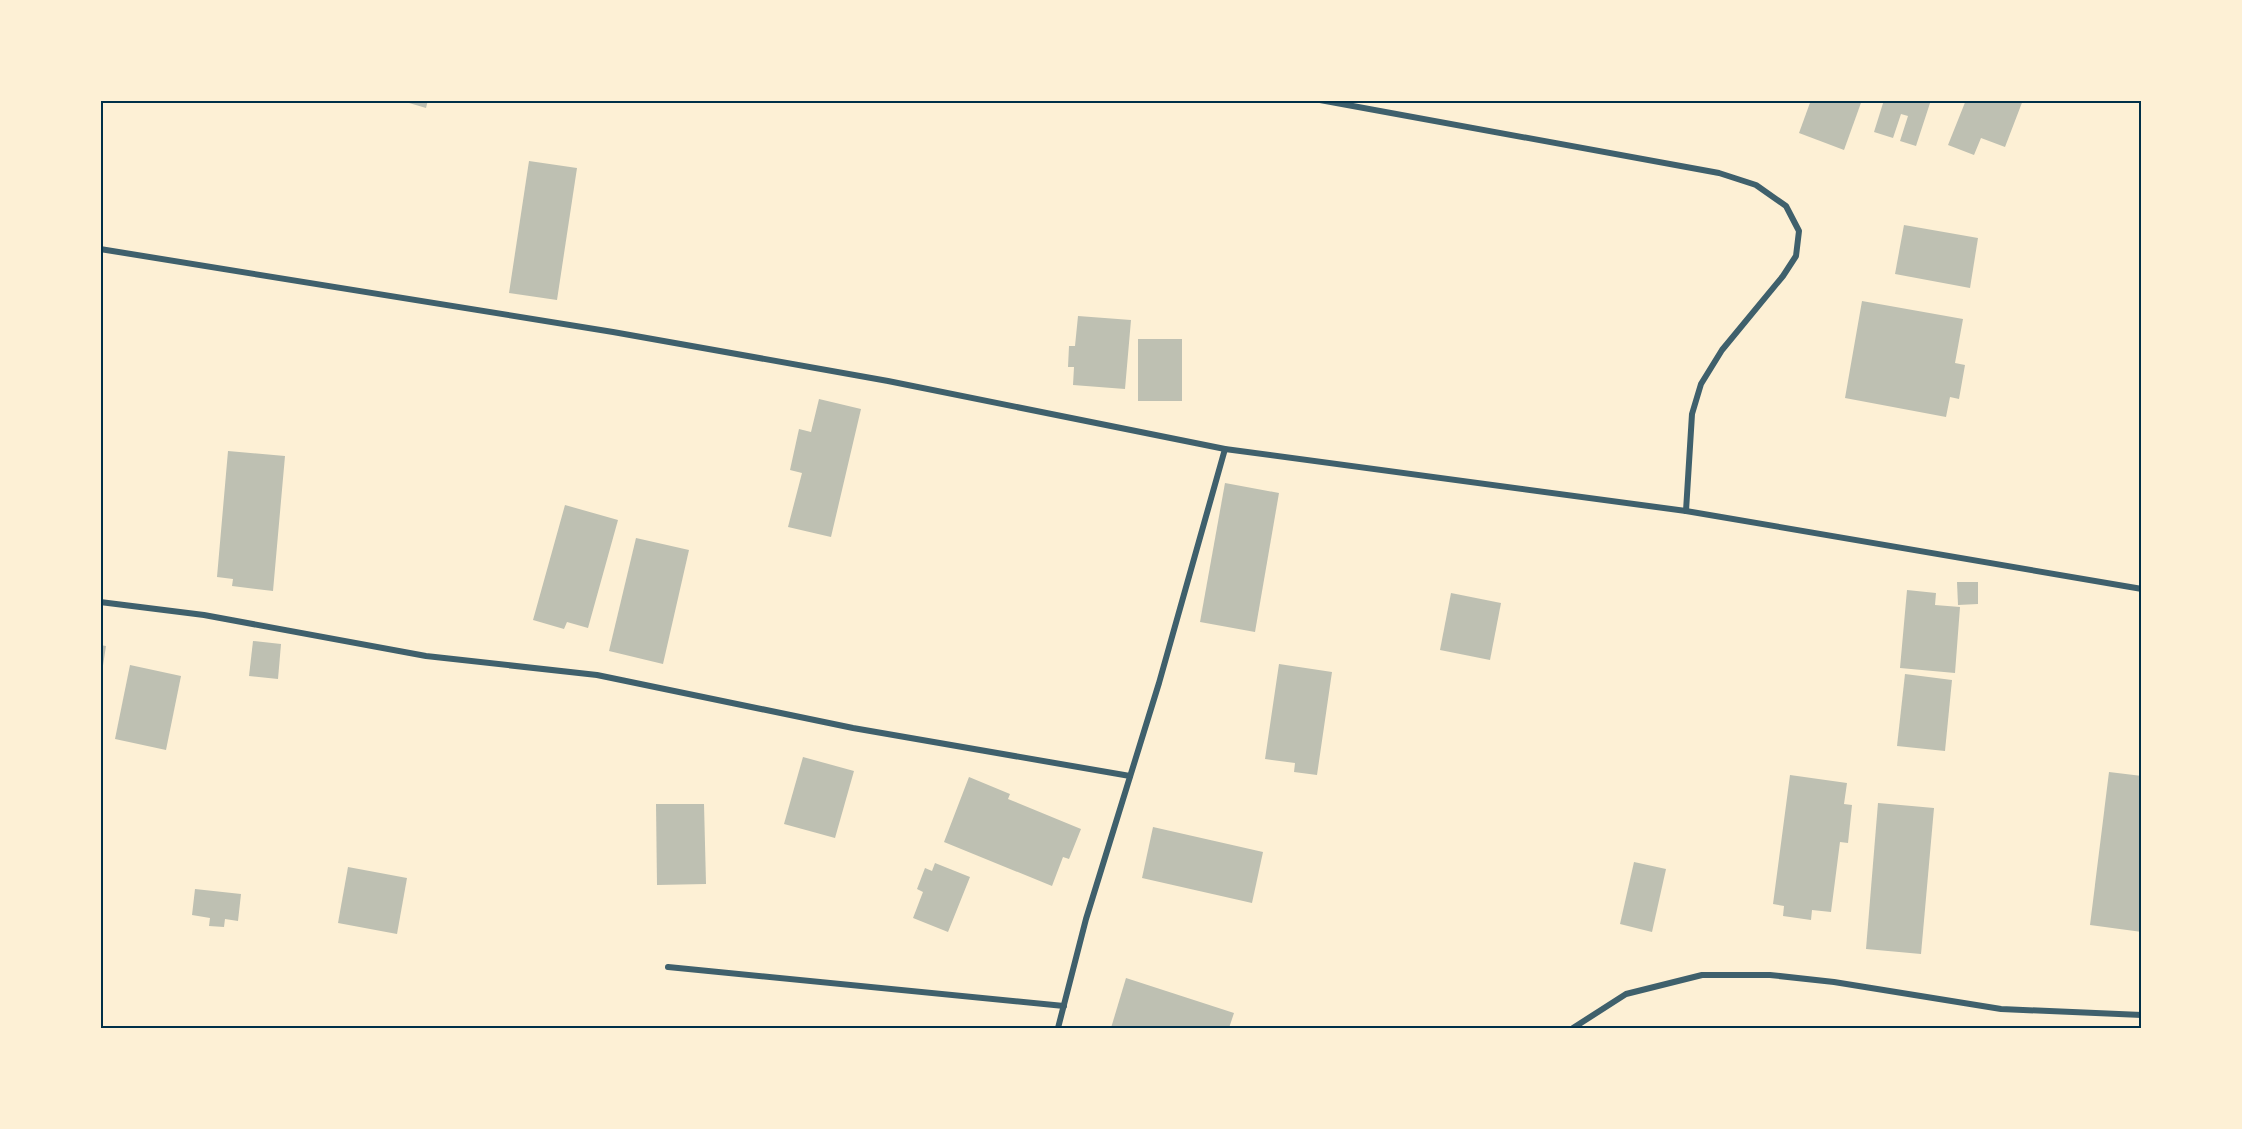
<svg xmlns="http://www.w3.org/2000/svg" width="2242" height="1129" font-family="'Archivo Narrow',sans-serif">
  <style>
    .building { fill: #bec0b2 }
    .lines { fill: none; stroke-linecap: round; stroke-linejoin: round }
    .minor { stroke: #3f606c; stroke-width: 6 }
    .neatline { fill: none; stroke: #003049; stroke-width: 2 }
  </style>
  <rect width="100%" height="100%" fill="#fdf0d5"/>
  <g class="building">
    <path d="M399,100H428L426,108Z"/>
    <path d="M1811,100H1862L1844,150L1799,133Z"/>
    <path d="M1884,100H1931L1916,146L1900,141L1908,116L1901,114L1893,138L1874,132Z"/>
    <path d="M1966,100H2023L2005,147L1981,138L1974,155L1948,145Z"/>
    <path d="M529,161L577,168L557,300L509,293Z"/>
    <path d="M1904,225L1978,238L1970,288L1895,274Z"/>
    <path d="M1862,301L1963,319L1955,363L1965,365L1959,399L1950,397L1946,417L1845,398Z"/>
    <path d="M1078,316L1131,320L1125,389L1073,385L1074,367H1068L1069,346H1075Z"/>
    <rect x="1138" y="339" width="44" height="62"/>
    <path d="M819,399L861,409L831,537L788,527L802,473L790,470L799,429L811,432Z"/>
    <path d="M228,451L285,456L273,591L232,586L233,579L217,577Z"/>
    <path d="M1225,483L1279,493L1255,632L1200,622Z"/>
    <path d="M565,505L618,520L588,628L567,622L564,629L533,620Z"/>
    <path d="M636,538L689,550L663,664L609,651Z"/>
    <path d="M1957,582H1978V604L1958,605Z"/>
    <path d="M1907,590L1936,593L1935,605L1960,607L1955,673L1900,668Z"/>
    <path d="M1451,593L1501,603L1490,660L1440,650Z"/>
    <path d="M253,641L281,644L278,679L249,676Z"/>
    <path d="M100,645L106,646L102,672H100Z"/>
    <path d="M1279,664L1332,672L1317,775L1294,772L1295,763L1265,759Z"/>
    <path d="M130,665L181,676L166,750L115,739Z"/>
    <path d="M1905,674L1952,680L1945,751L1897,746Z"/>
    <path d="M803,757L854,771L835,838L784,824Z"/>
    <path d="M2109,772L2142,776V932L2090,925Z"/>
    <path d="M1790,775L1847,783L1844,804L1852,805L1848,843L1840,842L1831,912L1812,910L1811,920L1783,916L1784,906L1773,904Z"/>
    <path d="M969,777L1010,794L1008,799L1081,829L1069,859L1063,857L1052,886L944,842Z"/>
    <path d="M1878,803L1934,808L1921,954L1866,949Z"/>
    <path d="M656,804H704L706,884L657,885Z"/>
    <path d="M1153,827L1263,852L1252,903L1142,878Z"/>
    <path d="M1634,862L1666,869L1652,932L1620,924Z"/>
    <path d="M935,863L970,877L948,932L913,918L923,892L917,889L925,868L932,871Z"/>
    <path d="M348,867L407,878L397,934L338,923Z"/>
    <path d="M195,889L241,894L238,921L225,919L224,927L209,926L210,918L192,915Z"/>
    <path d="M1126,978L1234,1013L1229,1028H1111Z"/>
  </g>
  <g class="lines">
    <g class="minor">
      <path d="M1320,100L1719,173L1756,185L1786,206L1799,231L1796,256L1783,276L1722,350L1701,384L1692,414L1686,511"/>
      <path d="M100,249L613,332L888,381L1225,449L1686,511L2142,589"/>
      <path d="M100,602L204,615L426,656L597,675L853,728L1130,776"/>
      <path d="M668,967L1064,1006"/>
      <path d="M1058,1028L1086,919L1159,683L1225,449"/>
      <path d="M1573,1028L1626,994L1702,975H1770L1834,982L2001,1009L2142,1015"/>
    </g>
  </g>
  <rect width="2242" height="1129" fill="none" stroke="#fdf0d5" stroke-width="204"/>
  <rect x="102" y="102" width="2038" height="925" class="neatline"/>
</svg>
